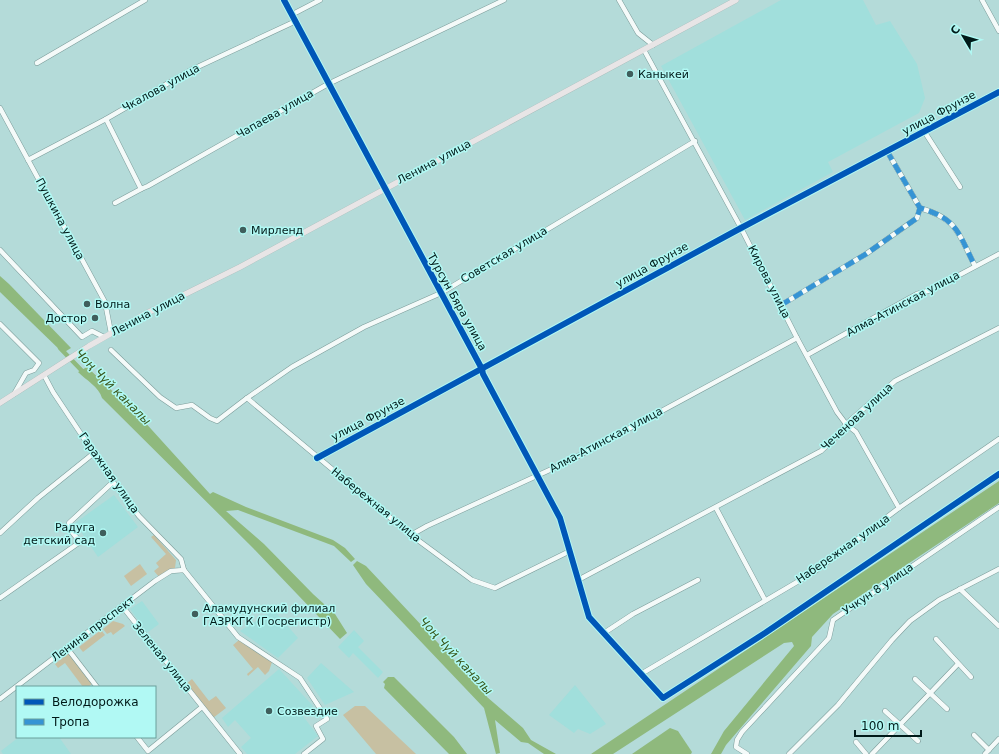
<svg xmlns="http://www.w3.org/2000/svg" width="999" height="754" font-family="'DejaVu Sans',sans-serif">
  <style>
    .built { fill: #a1dfdc }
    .green { fill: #c7c0a2 }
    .water { fill: #8fb97d }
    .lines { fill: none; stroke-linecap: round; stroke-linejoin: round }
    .canal { stroke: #8fb97d; stroke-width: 4.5 }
    .minor-casing { stroke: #7c9c9a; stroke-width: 5.5 }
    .major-casing { stroke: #a4b8b7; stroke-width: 6 }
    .minor { stroke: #f4faf9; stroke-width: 4.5 }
    .major { stroke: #e8e5e6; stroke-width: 5.5 }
    .quiet { stroke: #3694d4; stroke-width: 5; stroke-dasharray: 10 5; stroke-linecap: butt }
    .cycleway-casing { stroke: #b1f9f4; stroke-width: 8 }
    .cycleway { stroke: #0057b8; stroke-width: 6 }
    .poi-dot { fill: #3f5e5c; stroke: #b1f9f4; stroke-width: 1.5 }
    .labels { text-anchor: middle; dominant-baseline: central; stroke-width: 3; stroke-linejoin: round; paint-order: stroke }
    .poi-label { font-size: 11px; fill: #001a19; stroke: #b1f9f4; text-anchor: start }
    .street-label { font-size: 11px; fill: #001a19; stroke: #b1f9f4 }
    .water-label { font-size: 12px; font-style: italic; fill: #3a571c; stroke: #b1f9f4 }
  </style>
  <rect width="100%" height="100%" fill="#b4dbd9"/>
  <g class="built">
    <path d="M781,0H863L876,25L890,21L917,64L925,98L919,113L828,162L833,172L745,220L661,66Z"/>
    <path d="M114,495L138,527L98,557L75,523Z"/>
    <path d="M142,601L159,624L147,633L130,609Z"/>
    <path d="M274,610L298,638L278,658L240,631Z"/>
    <path d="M354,630L364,641L358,647L383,672L378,678L353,653L349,658L338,647Z"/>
    <path d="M321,663L354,692L325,705L307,678Z"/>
    <path d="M279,669L313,706L303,716L318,736L295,754H247L241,747L251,738L235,720L228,727L222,718Z"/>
    <path d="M575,685L606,724L590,734L578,729L574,733L549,715Z"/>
    <path d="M19,737H59L71,754H3L1,751Z"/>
  </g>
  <g class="green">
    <path d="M154,535L176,560L175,568L166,571L159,577L154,571L159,567L156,563L166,554L151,537Z"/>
    <path d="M140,564L147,574L131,586L124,576Z"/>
    <path d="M113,621L123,624L125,626L113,635L111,632L107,634L103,629Z"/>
    <path d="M101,630L105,635L83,652L79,647Z"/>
    <path d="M239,640L272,662L269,671L265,675L258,667L248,676L247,674L253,669L233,645Z"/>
    <path d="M69,653L93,683L88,687H83L65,663L58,668L55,664Z"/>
    <path d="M192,679L209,701L216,696L226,708L213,718L186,684Z"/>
    <path d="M355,706H365L416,754H376L343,715Z"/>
  </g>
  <g class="water">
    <path d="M0,276L9,284L71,348L63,353L0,292Z"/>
    <path d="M87,367L142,419L210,494L213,492L246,507L333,540L345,548L355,559L351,562L334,546L238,510L226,511L264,544L313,594L335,614L347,633L340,639L253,548L102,398C99,387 86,380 78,372Z"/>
    <path d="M999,481V503L833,614L812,637L811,646L726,745L721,754H711L724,731L794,646L792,642L784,643L613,754H591Z"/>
    <path d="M357,561L366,566L468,675L483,686L487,697L523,728L531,740L556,754H544L528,743L521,742L495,720L500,753L496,754L484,708L366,584L353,565Z"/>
    <path d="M388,677H394L454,737L467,754H449L384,688L385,684L383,682Z"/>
    <path d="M670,728L678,731L692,752L691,754H632Z"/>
  </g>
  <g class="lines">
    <path class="canal" d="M60,348L85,374"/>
    <g class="minor-casing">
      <g id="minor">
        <path d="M284,0L482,369L483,374L560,518L589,617L663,698L765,633L999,474"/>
        <path d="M619,0L638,33L653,45"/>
        <path d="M982,0L999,31"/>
        <path d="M293,14L320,0"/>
        <path d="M644,50L741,228L797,338L837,412L846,424L856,432L899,508"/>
        <path d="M37,63L145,0"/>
        <path d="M0,108L105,302L111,333"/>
        <path d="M106,119L141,189L148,186L328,84L504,0"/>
        <path d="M924,131L960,187"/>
        <path d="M887,151L920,208C958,219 958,233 975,266"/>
        <path d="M28,160L106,119L191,70L296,21"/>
        <path d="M115,203L141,189"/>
        <path d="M0,250L82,337L92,331L104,337"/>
        <path d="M781,305L866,254L917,218L920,208"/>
        <path d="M0,324L39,363L34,370L26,373L14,394"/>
        <path d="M111,350L160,397L176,408L192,405L210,418L217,421L247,398L411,535L472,580L495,588L570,551"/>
        <path d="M807,355L917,294L931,290L999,254"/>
        <path d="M247,398L292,367L364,327L441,293L695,141"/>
        <path d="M317,458L741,228L999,92"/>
        <path d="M716,508L765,600"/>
        <path d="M0,533L38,498L94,453"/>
        <path d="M411,535L427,526L567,462L797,338"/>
        <path d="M184,570L238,637L300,678L327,719L316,726L323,739L304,754"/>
        <path d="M578,580L821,451L841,432L846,424L895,381L999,328"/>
        <path d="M960,589L999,626"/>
        <path d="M0,598L80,542L69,528V523L113,482"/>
        <path d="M122,606L240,754"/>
        <path d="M604,633L633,614L698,580"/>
        <path d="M936,639L971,677"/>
        <path d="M67,648L97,687"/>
        <path d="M641,674L814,572L899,508L999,439"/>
        <path d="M915,679L947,709"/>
        <path d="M0,699L155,581L171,571L184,570L181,559L139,516L113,482L53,392L44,375"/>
        <path d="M885,711L918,741"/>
        <path d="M974,735L989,750"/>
        <path d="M137,737L148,751L202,707"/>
        <path d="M856,742L866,754"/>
        <path d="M747,754L736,747L737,740L742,732L829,638L833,620L999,507"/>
        <path d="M789,754L838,705L892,640L910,621L939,600L999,569"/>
        <path d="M872,754L958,664"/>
        <path d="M985,754L999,739"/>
      </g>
    </g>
    <g class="major-casing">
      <path id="major" d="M0,403L89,346L145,314L240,267L736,0"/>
    </g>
    <use href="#minor" class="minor"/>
    <use href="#major" class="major"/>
    <g class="quiet">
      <path d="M887,151L920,208C958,219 958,233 975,266"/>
      <path d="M781,305L866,254L917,218L920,208"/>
    </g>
    <g class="cycleway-casing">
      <g id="cycleway">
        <path d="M284,0L482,369L483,374L560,518L589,617L663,698L765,633L999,474"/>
        <path d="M317,458L741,228L999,92"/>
      </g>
    </g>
    <use href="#cycleway" class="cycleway"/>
  </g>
  <g class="poi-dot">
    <circle cx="630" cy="74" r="4"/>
    <circle cx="243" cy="230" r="4"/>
    <circle cx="87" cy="304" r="4"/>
    <circle cx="95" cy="318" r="4"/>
    <circle cx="103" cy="533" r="4"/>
    <circle cx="195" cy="614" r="4"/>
    <circle cx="269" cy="711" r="4"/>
  </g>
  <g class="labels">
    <g class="poi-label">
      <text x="638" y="74">Каныкей</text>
      <text x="251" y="230">Мирленд</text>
      <text x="95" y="304">Волна</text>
      <text x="87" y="318" text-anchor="end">Достор</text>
      <text x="95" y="527" text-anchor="end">Радуга<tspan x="95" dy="13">детский сад</tspan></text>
      <text x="203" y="608">Аламудунский филиал<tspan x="203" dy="13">ГАЗРКГК (Госрегистр)</tspan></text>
      <text x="277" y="711">Созвездие</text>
    </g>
    <g class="street-label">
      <text transform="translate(161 88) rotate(-29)">Чкалова улица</text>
      <text transform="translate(939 113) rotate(-28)">улица Фрунзе</text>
      <text transform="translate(275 114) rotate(-30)">Чапаева улица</text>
      <text transform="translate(434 162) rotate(-28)">Ленина улица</text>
      <text transform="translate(60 219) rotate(62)">Пушкина улица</text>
      <text transform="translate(504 255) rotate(-31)">Советская улица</text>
      <text transform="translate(652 265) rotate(-29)">улица Фрунзе</text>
      <text transform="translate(769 282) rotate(63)">Кирова улица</text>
      <text transform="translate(457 302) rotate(61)">Турсун Бяра улица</text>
      <text transform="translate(903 304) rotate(-28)">Алма-Атинская улица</text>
      <text transform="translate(148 314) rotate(-28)">Ленина улица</text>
      <text transform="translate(857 417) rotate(-43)">Чеченова улица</text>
      <text transform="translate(368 419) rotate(-28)">улица Фрунзе</text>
      <text transform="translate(606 440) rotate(-28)">Алма-Атинская улица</text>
      <text transform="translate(109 473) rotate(55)">Гаражная улица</text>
      <text transform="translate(376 505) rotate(39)">Набережная улица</text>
      <text transform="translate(843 549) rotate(-35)">Набережная улица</text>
      <text transform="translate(878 589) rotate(-34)">Учкун 8 улица</text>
      <text transform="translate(93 629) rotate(-37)">Ленина проспект</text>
      <text transform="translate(162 657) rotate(51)">Зеленая улица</text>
    </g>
    <g class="water-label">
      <text transform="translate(113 387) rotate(45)">Чоң Чүй каналы</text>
      <text transform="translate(456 656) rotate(47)">Чоң Чүй каналы</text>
    </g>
  </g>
  <rect x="16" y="686" width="140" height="52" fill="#b1f9f4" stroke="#6aa09c"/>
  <rect x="24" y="699" width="20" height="6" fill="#0057b8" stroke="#6aa09c"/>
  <text x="52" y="706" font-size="12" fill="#001a19">Велодорожка</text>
  <rect x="24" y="719" width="20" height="6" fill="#3694d4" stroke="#6aa09c"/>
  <text x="52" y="726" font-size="12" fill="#001a19">Тропа</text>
  <g transform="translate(963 36) rotate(308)" stroke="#b1f9f4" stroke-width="3" paint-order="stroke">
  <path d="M0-3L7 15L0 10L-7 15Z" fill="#001a19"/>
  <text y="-6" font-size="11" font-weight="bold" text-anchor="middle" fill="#001a19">С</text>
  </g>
  <path d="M855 730v6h66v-6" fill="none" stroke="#001a19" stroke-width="2"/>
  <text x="861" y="730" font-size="12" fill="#001a19" stroke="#b1f9f4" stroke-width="3" paint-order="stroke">100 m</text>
</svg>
